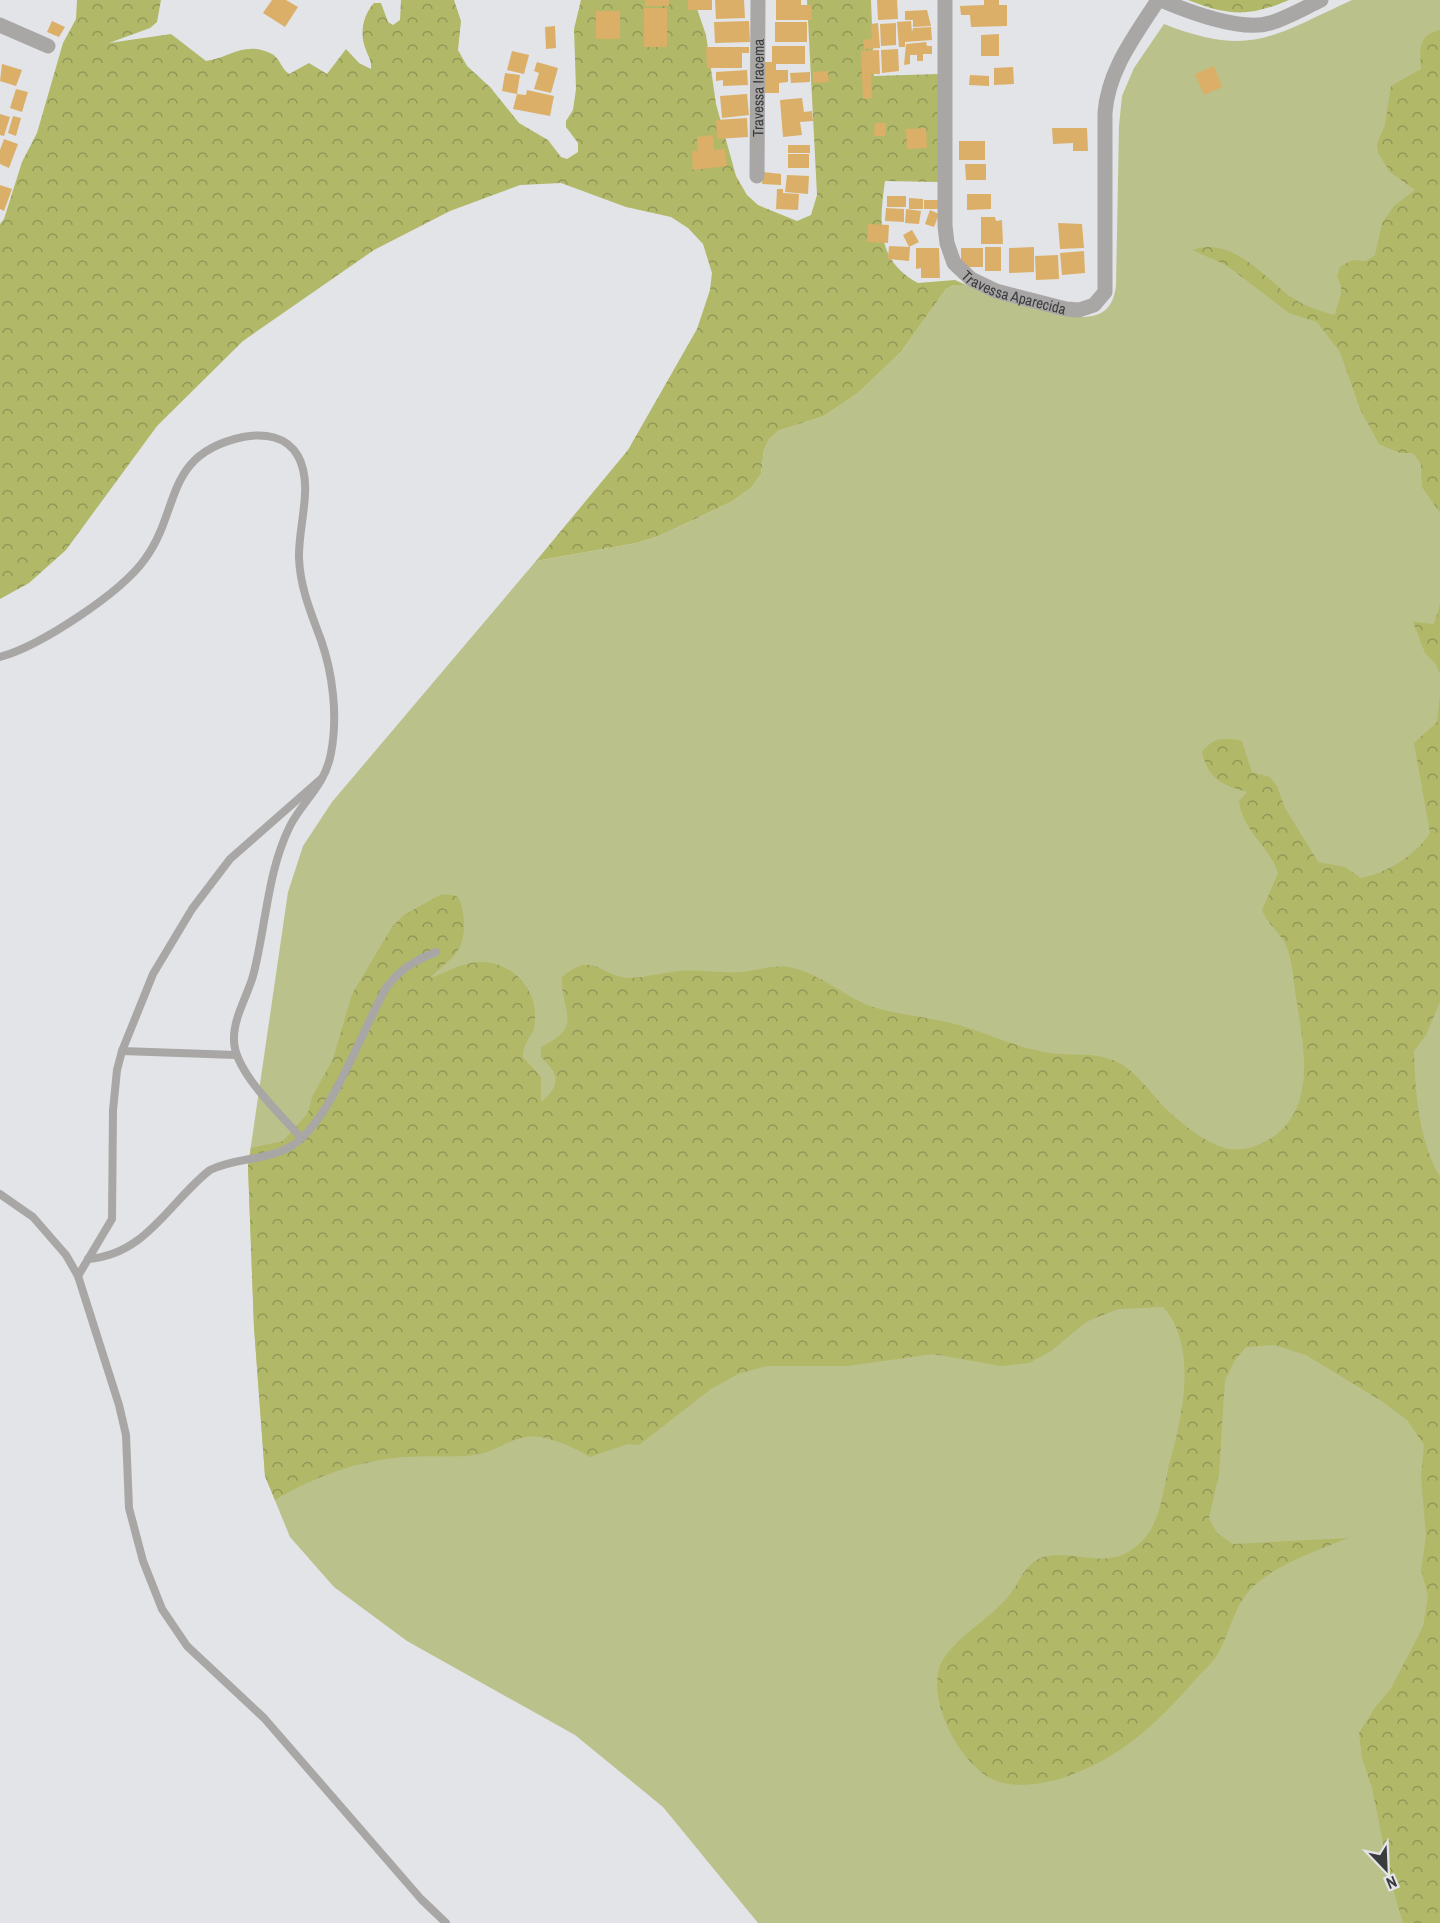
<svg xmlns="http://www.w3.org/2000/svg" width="1440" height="1923" font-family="'Archivo Narrow',sans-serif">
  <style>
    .green { fill: #bbc18a }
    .forest { fill: url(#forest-crowns) }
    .building { fill: #dbaf68 }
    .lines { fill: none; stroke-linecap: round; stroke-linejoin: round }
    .service { stroke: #a9a7a6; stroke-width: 8 }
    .minor { stroke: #a9a7a6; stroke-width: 15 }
    .labels { text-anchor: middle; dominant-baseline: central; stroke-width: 4.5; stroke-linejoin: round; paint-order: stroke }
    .street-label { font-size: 15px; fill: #3a3b3d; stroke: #e2e4e8 }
  </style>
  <defs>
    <pattern id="forest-crowns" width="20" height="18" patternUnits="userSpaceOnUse" patternTransform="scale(1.5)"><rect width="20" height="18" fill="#b1b868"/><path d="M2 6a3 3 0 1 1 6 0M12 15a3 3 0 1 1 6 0" fill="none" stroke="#919757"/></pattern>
  </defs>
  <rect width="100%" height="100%" fill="#e2e4e8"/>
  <path class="green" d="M1352,0H1440V1923H758L663,1807L575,1735L407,1641L334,1587L290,1537L265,1476L254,1327L248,1166L288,892L303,846L332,802L536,561L637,543L659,536L731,502L751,488L761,474L764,450L769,439L778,431L824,416L858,393L901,352L946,289L954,285H966L1081,317C1103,317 1113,308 1116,286L1119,126L1122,96L1134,68L1164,24C1251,58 1273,36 1352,0Z"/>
  <g class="forest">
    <path d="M77,0H161L157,22L150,28L109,43L171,34L206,61C229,58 244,41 270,53C280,57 281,69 289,74L309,63L327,74L346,49L359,63L371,69C372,61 368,56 366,50C359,34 363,15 374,3H381L388,22L393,25L400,20L401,0H454L461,21L458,50L467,66L490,87L519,123L548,140L561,157L567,159L578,152V143L566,127V121L573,110L576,89L574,29L581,0H694L706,35L716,104L736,176L747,195L758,205L797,221L811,215L817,195L807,0H871L874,76L939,74L938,182L885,181C879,223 876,261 918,283L955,280L966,285H954L946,289L901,352L858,393L824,416L778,431L769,439L764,450L761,474L751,488L731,502L659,536L637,543L536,561L628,450L697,329L710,290L712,273L703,244L688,228L671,217L626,207L561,183L520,185L450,211L374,250L243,341L157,426L66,550L29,583L0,599V224L4,219L22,162L37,133L63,43L76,19Z"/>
    <path d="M1188,0H1289C1249,17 1228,16 1188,0Z"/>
    <path d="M1440,30V513L1422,487L1421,464L1413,453H1400L1379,444L1360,409L1340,352L1317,322L1289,313L1226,265L1192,250C1230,236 1262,274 1288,295C1302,305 1318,311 1335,315C1338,299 1346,292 1337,277L1340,267L1352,260L1366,261L1375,255L1382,223L1394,206L1415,190L1390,172L1378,153L1377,144L1385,125L1391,86L1421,69C1420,51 1417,35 1440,30Z"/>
    <path d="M1440,604V674L1436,664L1425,653L1413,622L1434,624Z"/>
    <path d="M1440,695V1002L1426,1035L1414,1051C1415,1091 1419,1142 1440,1177V1923H1403L1391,1882L1372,1788L1362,1758L1359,1733L1374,1709L1391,1688L1423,1627L1428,1596L1421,1570L1426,1536L1421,1476L1424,1445L1407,1420L1383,1402L1306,1355L1274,1345L1246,1347L1235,1360L1225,1380L1219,1474L1209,1518L1217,1533L1233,1544L1348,1538C1317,1551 1281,1562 1255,1585C1233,1604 1231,1633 1216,1657C1210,1665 1201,1673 1194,1681C1160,1720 1123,1756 1073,1774C1054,1782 1024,1788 1003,1783C963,1775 920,1694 944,1658C960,1634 993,1617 1011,1593C1022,1577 1028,1559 1048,1556C1078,1551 1105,1569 1133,1549C1161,1529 1162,1495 1169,1465C1182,1420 1199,1346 1163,1307L1118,1309L1086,1322L1051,1351L1029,1363L1001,1366L933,1354L848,1366H767L738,1374L711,1389L639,1445L628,1444L590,1457C574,1448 559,1440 540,1437C517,1432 496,1453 474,1455C451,1458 428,1455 405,1457C360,1460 313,1477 275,1500L265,1476L254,1327L248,1166L251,1148L283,1141L308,1113L312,1097L333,1059L352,994L392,927L404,915L442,894L457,896C463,905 463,913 464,924C464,955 450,958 430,978C445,973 460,964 477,962C510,960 537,987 535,1019C535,1037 524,1037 523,1057L541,1077V1102C562,1085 559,1074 541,1057V1047C585,1025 561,1015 562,977C596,949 599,978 631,978C648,977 664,972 681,971C703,969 726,975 748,971C763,969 777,964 793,968C823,975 847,999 876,1008C901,1015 926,1017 951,1023C983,1031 1012,1046 1044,1052C1067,1057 1093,1051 1115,1061C1136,1070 1151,1094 1167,1110C1180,1122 1196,1135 1212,1143C1233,1154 1251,1150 1270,1139C1317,1109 1304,1049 1297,1003C1293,983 1294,962 1285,943C1278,931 1267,923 1262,910L1278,873C1269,845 1243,832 1239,801L1247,792C1222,785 1208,779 1202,752C1213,737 1225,737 1242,741L1252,772L1270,777L1277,786L1285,808L1318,862L1345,867L1361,878C1387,873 1416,855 1430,833L1414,743L1437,722Z"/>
  </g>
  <g class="building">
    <path d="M272,0H286L298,7L285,27L263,13Z"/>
    <rect x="645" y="0" width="24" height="6"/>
    <rect x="688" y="0" width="24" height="10"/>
    <path d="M715,0H744L745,18L716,19Z"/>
    <path d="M776,0H801V5H811L812,20H776Z"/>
    <path d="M877,0H897L898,19L878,20Z"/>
    <path d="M984,0H999V5H1007V26L971,27L970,15H961L960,6L984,5Z"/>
    <rect x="644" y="8" width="23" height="39"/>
    <path d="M927,10L931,26L913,27V20H905V11Z"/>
    <rect x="596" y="11" width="24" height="28"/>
    <path d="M52,21L65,27L59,37L47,32Z"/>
    <path d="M749,21L750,42L715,43L714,22Z"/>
    <path d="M911,21L912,32L913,28L931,27L932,40L905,42V47H899L897,22Z"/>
    <rect x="775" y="22" width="32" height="20"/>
    <path d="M878,23L880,48L864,49L863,40L872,39L871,24Z"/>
    <path d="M896,23V45L881,46L880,24Z"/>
    <path d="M555,26L556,48L546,49L545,27Z"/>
    <path d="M999,34V56H981V35Z"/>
    <path d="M926,42L927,46H932V54H923V61H917V55H910V64L904,65L906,44Z"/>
    <path d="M772,46H805V64H776V70H788V82L779,83V93H765L763,62H772Z"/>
    <path d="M706,47H749V53H742V68H707Z"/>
    <path d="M898,49L899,71L882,73L881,50Z"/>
    <path d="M879,50L880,74H871L872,98L863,99L861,51Z"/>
    <path d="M512,51L529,55L524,74L507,70Z"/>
    <path d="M537,62L558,68L551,93L534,89L539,73L534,71Z"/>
    <path d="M2,64L22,70L16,86L0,81Z"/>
    <path d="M1214,66L1222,87L1204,95L1195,74Z"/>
    <path d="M1013,67L1014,84L994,85V68Z"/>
    <path d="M747,70L748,85L723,86V80L716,81V72Z"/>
    <path d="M828,71L829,82L813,83V72Z"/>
    <path d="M810,72V82L791,83L790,73Z"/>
    <path d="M505,73L520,75L517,94L502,91Z"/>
    <path d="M970,75L989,76V86L969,85Z"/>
    <path d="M16,89L28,92L22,112L10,108Z"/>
    <path d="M527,90L554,96L550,116L513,109L517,94L526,95Z"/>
    <path d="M747,94L749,115L722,118L720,96Z"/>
    <path d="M802,98L804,112L812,111L813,121L800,122L802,135L783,137L780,100Z"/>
    <path d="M0,114L10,117L4,136L0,135Z"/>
    <path d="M13,116L21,118L16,136L8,133Z"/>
    <path d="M747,118L748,137L717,139L716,120Z"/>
    <path d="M875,123H886L885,136H874Z"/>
    <path d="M926,128L927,148L907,149L906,129Z"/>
    <path d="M1052,128H1087L1088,151H1073V143L1053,144Z"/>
    <path d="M713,135L714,150L725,149L727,166L693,170L692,151H698L697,137Z"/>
    <path d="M4,139L18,144L9,168L0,164V150Z"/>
    <rect x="959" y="141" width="26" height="19"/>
    <rect x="788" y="145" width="22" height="8"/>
    <rect x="788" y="154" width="21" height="14"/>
    <path d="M965,164H986V180H966Z"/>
    <path d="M763,172L781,174V185L762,184Z"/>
    <path d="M787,175L809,176L808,194L785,192Z"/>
    <path d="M0,185L12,189L4,211L0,209Z"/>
    <path d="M777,189H783V193L799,194L798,210L776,209Z"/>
    <path d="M967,194H991V209L967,210Z"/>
    <rect x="887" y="196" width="19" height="11"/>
    <path d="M909,198L923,199V209H909Z"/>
    <rect x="924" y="200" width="15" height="9"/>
    <path d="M886,208L904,209V222L885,221Z"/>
    <path d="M906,209L921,211L919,224L905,223Z"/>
    <path d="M930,210L939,214L934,227L925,224Z"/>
    <path d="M981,217H995L996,221L1002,220L1003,244H981Z"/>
    <path d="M1058,223L1082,224L1084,248L1060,249Z"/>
    <path d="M868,224L889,225L888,243L867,242Z"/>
    <path d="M912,230L919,242L909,247L903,235Z"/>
    <path d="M889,246L910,247L909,261L888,259Z"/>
    <rect x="985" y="247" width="16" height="24"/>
    <path d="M1034,247V272L1009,273V248Z"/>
    <path d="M916,248H939L940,278H921V268L916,269Z"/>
    <rect x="961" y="248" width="22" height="19"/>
    <path d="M1084,251L1085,273L1062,275L1060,253Z"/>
    <path d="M1058,255L1059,279L1036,280L1035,256Z"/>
  </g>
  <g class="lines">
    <g class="service">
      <path d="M0,657C40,646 121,593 145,559C181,510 163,454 243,437C264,433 287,436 298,456C314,485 298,526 299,558C300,587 311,613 321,640C333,674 338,717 331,753C325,786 304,799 290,826C267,872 266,927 253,976C247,997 233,1018 234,1041C235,1073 281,1114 301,1138"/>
      <path d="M122,1051L236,1055"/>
      <path d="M0,1194L33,1217L66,1255L78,1276L119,1405L126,1435L129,1508L143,1561L162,1609L187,1646L264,1718L421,1899L446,1923"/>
      <path d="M88,1259C146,1255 169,1202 210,1170C236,1157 268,1161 293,1145C331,1120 362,1030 386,988C400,969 414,961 436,952"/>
      <path d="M78,1276L112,1219L113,1110L117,1070L122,1051L153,974L192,909L230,859L321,779"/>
    </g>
    <g class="minor">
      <path id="s1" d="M945,0V226L947,243L954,263L971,279L996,291L1066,309L1079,310L1094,305L1105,292V113C1108,70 1135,36 1158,0"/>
      <path d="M1161,0C1187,11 1242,32 1270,23C1287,18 1304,8 1321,0"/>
      <path d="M0,25L48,46"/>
      <path id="s2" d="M757,176L758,0"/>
    </g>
  </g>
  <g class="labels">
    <g class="street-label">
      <text stroke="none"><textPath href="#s2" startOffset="88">Travessa Iracema</textPath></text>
      <text stroke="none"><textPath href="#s1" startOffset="333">Travessa Aparecida</textPath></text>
    </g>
  </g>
  <g transform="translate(1386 1869) rotate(157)" stroke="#e2e4e8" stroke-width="4.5" paint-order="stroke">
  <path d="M0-4.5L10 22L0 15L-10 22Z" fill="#3a3b3d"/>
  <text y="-9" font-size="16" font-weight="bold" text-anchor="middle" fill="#3a3b3d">N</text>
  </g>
</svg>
